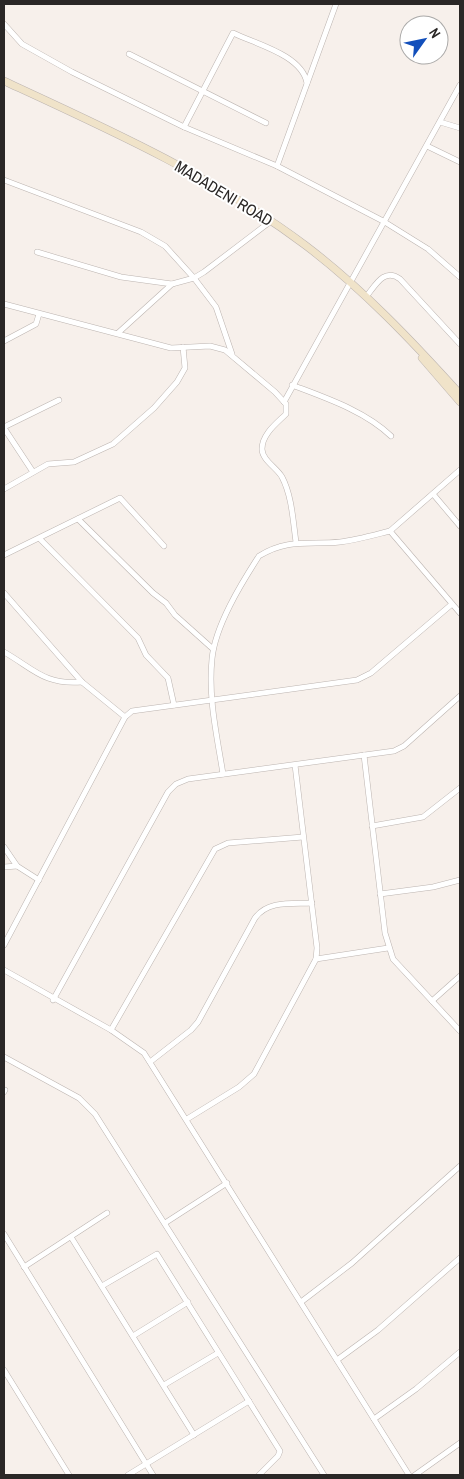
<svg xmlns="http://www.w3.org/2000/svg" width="464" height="1479" font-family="'Archivo Narrow',sans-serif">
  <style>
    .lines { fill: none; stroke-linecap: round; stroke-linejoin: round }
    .street-casing { stroke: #bcb4b0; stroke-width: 6 }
    .secondary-casing { stroke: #bcb4b0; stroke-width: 8 }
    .street { stroke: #fff; stroke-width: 5 }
    .secondary { stroke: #f0e3c9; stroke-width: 7 }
    .labels { text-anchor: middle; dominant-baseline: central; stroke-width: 4; stroke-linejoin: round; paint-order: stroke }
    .street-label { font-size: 16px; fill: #2a2726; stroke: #fff }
  </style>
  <rect width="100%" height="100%" fill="#f7f0eb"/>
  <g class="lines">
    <g class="street-casing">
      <g id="street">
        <path d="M4,24L22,44L72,72L184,127L277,166L383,221L428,249L460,277"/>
        <path d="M129,54L266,123"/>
        <path d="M440,122L460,128"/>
        <path d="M184,127L233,33C256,44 302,55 307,83"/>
        <path d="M427,146L460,162"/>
        <path d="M277,166L336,4"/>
        <path d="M4,180L141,232L165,246L194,278L216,307L232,354"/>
        <path d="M37,252L121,277L172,284"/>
        <path d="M366,297C375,286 384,267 400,279L460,344"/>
        <path d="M4,304L171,348L210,346L225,350L275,392L286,404V414C277,423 262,434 262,449C262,460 277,468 282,477C292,496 293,521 296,542"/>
        <path d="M118,333L172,284L194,278L204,272L271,221"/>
        <path d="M4,341L36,324L39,314"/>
        <path d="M292,385C326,398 365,411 391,436"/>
        <path d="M284,402L460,85"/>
        <path d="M4,427L59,400"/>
        <path d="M4,428L33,472"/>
        <path d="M460,470L390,531L460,613"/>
        <path d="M4,489L48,464L74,462L113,444L154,408L177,382L185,368L183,347"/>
        <path d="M433,494L460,526"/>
        <path d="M78,519L153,593L166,603L175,615L213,649"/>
        <path d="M40,539L138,638L146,655L168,678L174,705"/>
        <path d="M4,555L120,498L164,546"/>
        <path d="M4,593L82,682L125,717"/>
        <path d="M4,652C34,669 44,685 82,682"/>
        <path d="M364,755L385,933L393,959L460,1031"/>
        <path d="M223,774C217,736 208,698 212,659C215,626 241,584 259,556C288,538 309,545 340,542C357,540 374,535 390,531"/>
        <path d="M372,826L423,817L460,788"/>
        <path d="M4,847L17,866L39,880"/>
        <path d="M4,867L17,866"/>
        <path d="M380,894L433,887L460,880"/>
        <path d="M4,945L125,717L132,711L357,680L371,673L452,604"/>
        <path d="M316,959L388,948"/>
        <path d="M4,970L111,1030L144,1053L409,1475"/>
        <path d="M53,1000L168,792L176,784L188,779L394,751L404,746L460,696"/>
        <path d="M432,1001L460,976"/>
        <path d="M111,1030L215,849L228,843L303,837"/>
        <path d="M4,1057L79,1098L95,1114L324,1475"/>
        <path d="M150,1062L191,1030L198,1022L255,918C268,900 292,904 312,903"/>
        <path d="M4,1092L5,1090"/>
        <path d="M187,1119L239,1087L254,1074L316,959L317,948L295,765"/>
        <path d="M165,1223L227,1183"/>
        <path d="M4,1234L153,1475"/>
        <path d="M71,1237L194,1435"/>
        <path d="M24,1267L107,1213"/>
        <path d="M102,1286L157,1254L280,1451L278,1456L259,1475"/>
        <path d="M301,1302L352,1263L460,1166"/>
        <path d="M133,1336L188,1302"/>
        <path d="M337,1360L378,1330L460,1258"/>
        <path d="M4,1370L69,1475"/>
        <path d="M164,1385L218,1353"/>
        <path d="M374,1419L416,1389L460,1352"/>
        <path d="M128,1475L249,1401"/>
        <path d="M415,1475L460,1443"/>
      </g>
    </g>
    <g class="secondary-casing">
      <g id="secondary">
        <path d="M4,81C108,129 213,176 305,245C362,288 413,342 460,394"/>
        <path d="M422,358L460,402"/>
      </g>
    </g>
    <use href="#street" class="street"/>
    <use href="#secondary" class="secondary"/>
  </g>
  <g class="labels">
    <g class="street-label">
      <text transform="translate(224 193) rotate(31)">MADADENI ROAD</text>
    </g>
  </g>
  <rect width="464" height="1479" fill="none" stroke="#2a2726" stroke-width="10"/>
  <g transform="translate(424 40) rotate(57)"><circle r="24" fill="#ffffff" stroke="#aaa9a8"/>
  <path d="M0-4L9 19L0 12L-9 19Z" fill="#124fbb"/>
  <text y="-8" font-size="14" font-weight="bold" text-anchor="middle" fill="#2a2726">N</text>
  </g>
</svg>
